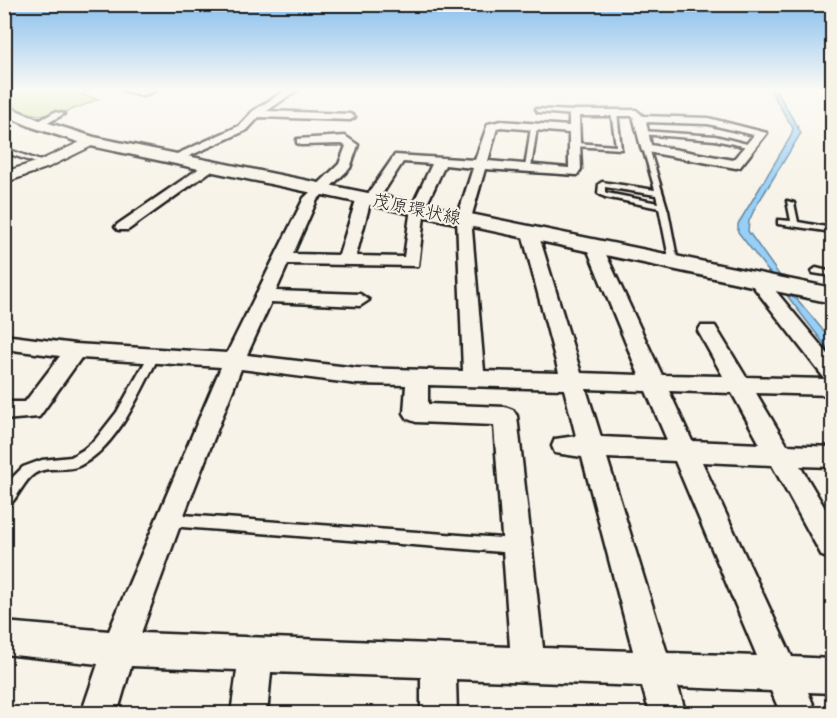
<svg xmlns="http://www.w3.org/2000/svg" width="837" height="718" font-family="Mali,'Klee One',sans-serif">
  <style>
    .green { fill: #cbe49a; stroke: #74805b; stroke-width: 1.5 }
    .water { fill: #98cff7; stroke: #66879f; stroke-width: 1.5 }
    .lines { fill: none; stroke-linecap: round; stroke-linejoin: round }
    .service-casing { stroke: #1c1c1c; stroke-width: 5 }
    .minor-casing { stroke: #1c1c1c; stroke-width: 5 }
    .tertiary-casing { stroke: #1c1c1c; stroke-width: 4 }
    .secondary-casing { stroke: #1c1c1c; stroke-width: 5 }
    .service { fill: #f7f3e8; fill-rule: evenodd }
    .minor { fill: #f7f3e8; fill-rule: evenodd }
    .tertiary { fill: #f7f3e8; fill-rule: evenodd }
    .secondary { fill: #f7f3e8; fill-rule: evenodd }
    .labels { text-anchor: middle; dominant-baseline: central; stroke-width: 4.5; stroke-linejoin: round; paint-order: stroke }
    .far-street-label { font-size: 18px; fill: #1c1c1c; stroke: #f7f3e8 }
  </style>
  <rect width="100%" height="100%" fill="#f7f3e8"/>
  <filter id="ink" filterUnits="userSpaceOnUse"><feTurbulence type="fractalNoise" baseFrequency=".0167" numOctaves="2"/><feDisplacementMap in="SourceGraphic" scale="12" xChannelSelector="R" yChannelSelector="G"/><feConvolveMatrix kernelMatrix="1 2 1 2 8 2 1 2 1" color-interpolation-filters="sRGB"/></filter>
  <g filter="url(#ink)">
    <path class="green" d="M4,90H90L81,95L98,99C63,115 41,123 5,104Z"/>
    <path class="water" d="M770,90H776L801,133L755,208L749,221L748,231L792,293L832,341V354L738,232V224L791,136L793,128Z"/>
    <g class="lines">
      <g class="service-casing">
        <g id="service">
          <path d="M536,109L574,111L577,113L574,115L538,112Z"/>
          <path d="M614,110L617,112L621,149L574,146L573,145L576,143L616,146L611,112Z"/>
          <path d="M534,125L537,127L531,168L528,170L525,168L531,127Z"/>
          <path d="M643,131L715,136L755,146L752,148L715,140L641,134V132Z"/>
          <path d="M646,146L649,148L668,211L678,263L674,266L670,263L659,208L605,197L598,193L599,184L602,182L655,190L643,148ZM605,187L656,195L658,203L607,193L605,192Z"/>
          <path d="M4,148L46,163L47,164L42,165L4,152Z"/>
          <path d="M787,201L794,203L798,222L832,228V232L778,224V220L791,221Z"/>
          <path d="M816,268L832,272V276L813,273L812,271Z"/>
          <path d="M154,352L159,356C140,392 118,447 79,466C65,472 47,465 34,474C22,482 16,504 4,508V490L13,477L23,467L42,460L71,457L83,450L95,440L117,412L150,353Z"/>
          <path d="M169,514L515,539L520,541L522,546L520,551L515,553L169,526L164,525L162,520L164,515Z"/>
        </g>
      </g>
      <g class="minor-casing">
        <g id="minor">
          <path d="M122,90H156L143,96Z"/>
          <path d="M286,90H297L267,111L350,114L355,117L350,120L259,117L247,130L178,161L174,162L168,158L239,126L253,111Z"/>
          <path d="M574,110H636L643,116L708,118L767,133L740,167L736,168L642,151L633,116H579L581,169L577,175L485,169L471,218L484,371L559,373L522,233L524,230L530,228L538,233L581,373L639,375L586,246L594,241L602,246L662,375L723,376L698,331L701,326H715L746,377L825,379L749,281L758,276L764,277L832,359V395L756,393L787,445L832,447V467L800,466L832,520V560L822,556L772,465L702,462L792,657L832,659V693L808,692L817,714H781L771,691L678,687L686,714H650L642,686L456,679L457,714H421V677L271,672L267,714H231L237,670L131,666L117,714H81L98,664L4,654V622L109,631L221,367L81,358L39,417L4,420V402H25L60,356L4,349V335L75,344L227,353L304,198L339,164L346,146L342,144L301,145L297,143V139L345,136L358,145L350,168L317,200L293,254L339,255L357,197L359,194H368L395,155L475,160L488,124L501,121L569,126V113ZM646,122L708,124L754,135L733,160L651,145ZM501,127L569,133V168L488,161L497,128ZM403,162L432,164L411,208L404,257L356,256L370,203L377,202ZM445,165L473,168L457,218L463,371L357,368L247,355L271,302L360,306L369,300L360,294L276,291L288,264L418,266L425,208ZM241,369L357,384L406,385L404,413L408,419L416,422L494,425L510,647L141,633L182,520ZM428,385L564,389L576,436L555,439L552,446L555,453L582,457L633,651L543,648L517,416L513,410L505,407L428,404ZM586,389L646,391L667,440L601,437ZM669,391L732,393L760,444L692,441ZM607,458L675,461L757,656L667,653Z"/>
          <path d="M55,112L64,114L42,126L33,124Z"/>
          <path d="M210,161L215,162V168L128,230H118L115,227L118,224Z"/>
        </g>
      </g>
      <g class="tertiary-casing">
        <path id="tertiary" d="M91,137L98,141L96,144L49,167L4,183V172L39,161Z"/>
      </g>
      <g class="secondary-casing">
        <path id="secondary" d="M4,105L42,121L94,137L832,288V303L91,146L32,127L4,115Z"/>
      </g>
      <use href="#service" class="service"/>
      <use href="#minor" class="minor"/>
      <use href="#tertiary" class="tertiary"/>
      <use href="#secondary" class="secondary"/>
    </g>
  </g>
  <linearGradient id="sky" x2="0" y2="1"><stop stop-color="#88bfee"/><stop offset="0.47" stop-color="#fbfaf5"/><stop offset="1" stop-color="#fbfaf5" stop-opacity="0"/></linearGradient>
  <rect width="837" height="191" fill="url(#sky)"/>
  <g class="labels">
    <g class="far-street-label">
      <text transform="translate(417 208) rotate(12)">茂原環状線</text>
    </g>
  </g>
  <rect width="837" height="718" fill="none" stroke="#f7f3e8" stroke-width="24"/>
  <rect x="12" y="12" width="813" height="694" fill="none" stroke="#1c1c1c" stroke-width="2" filter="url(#ink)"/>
</svg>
